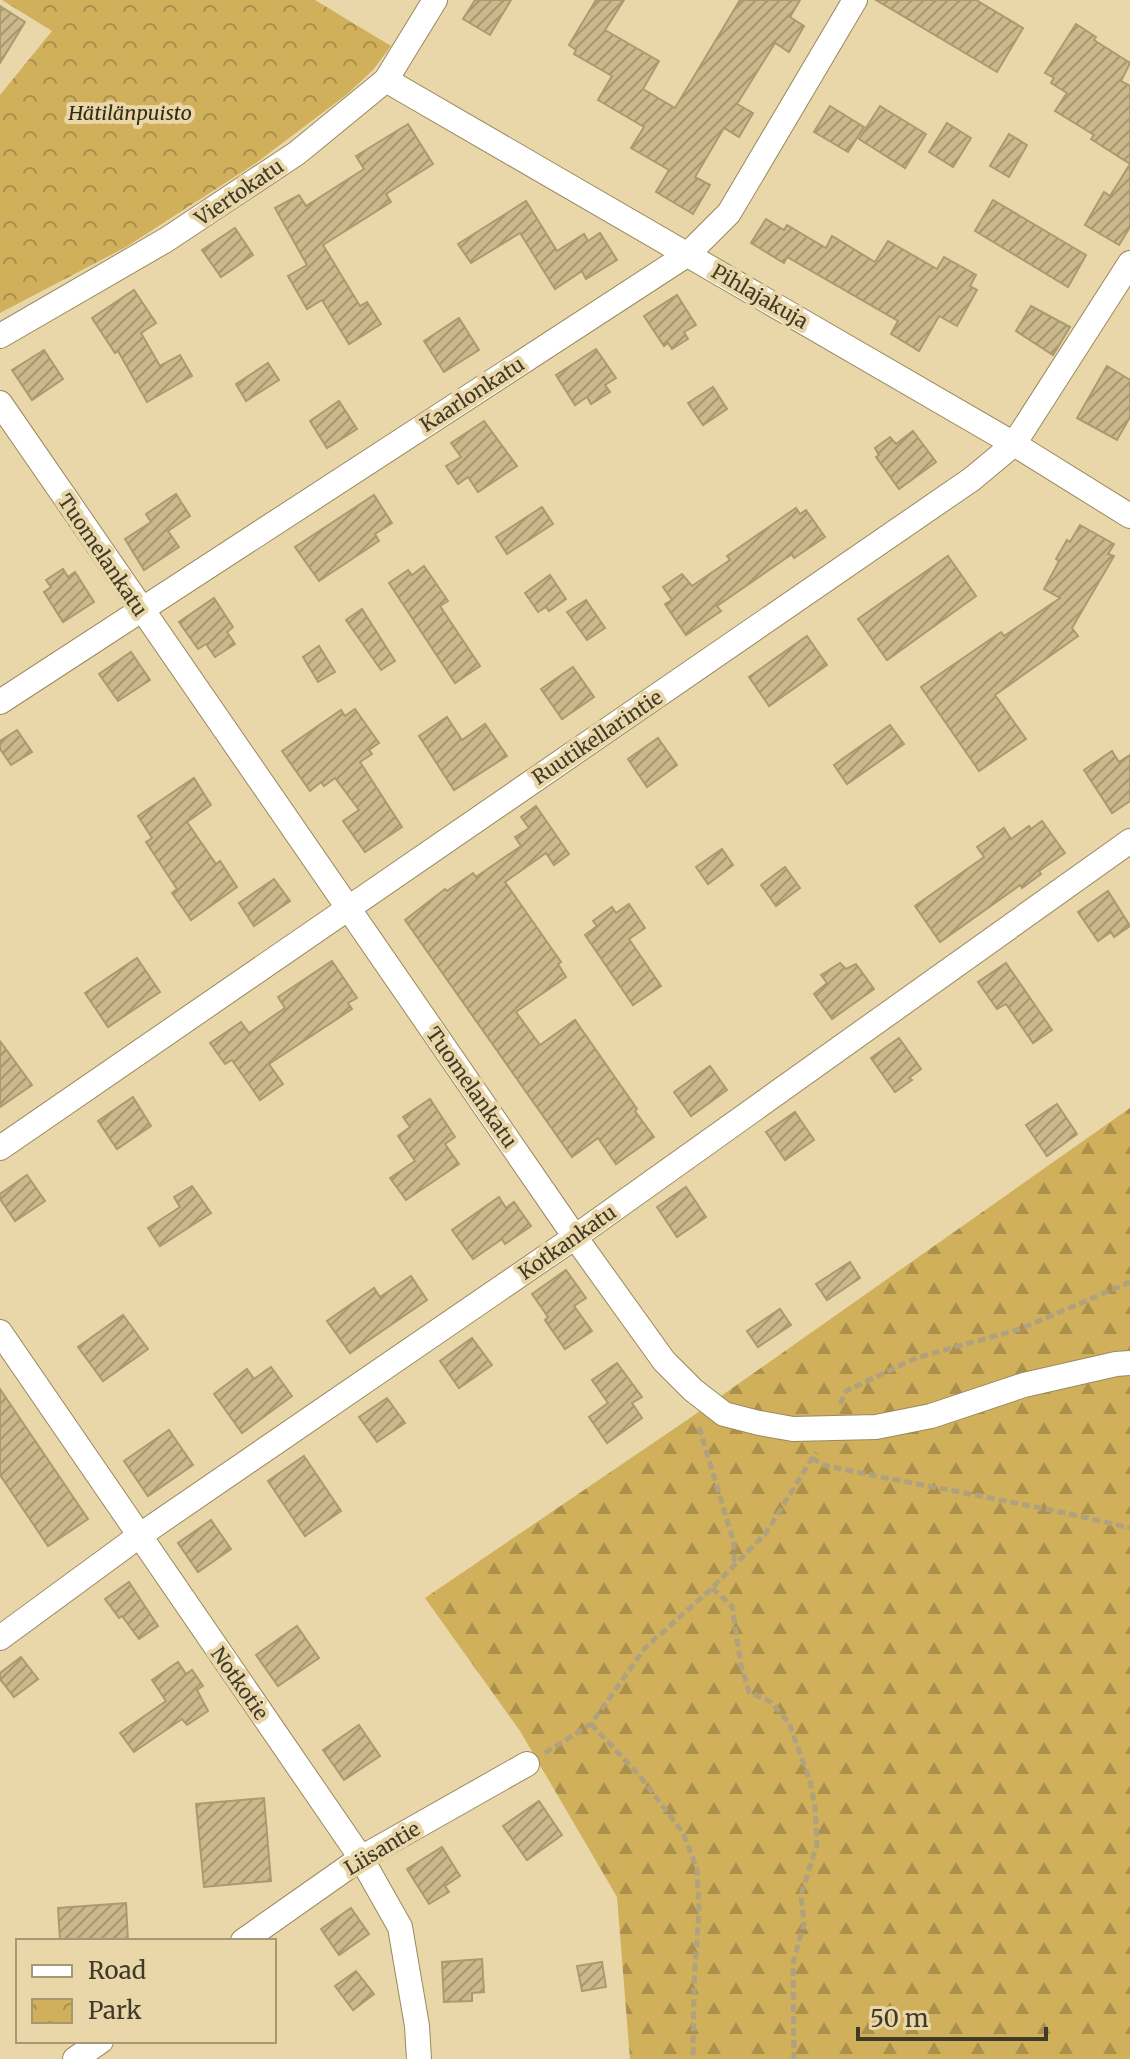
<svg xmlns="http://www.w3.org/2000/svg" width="1130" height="2059" font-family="Merriweather,serif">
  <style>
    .forest { fill: url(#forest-firs) }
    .park { fill: url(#park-crowns) }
    .building { fill: url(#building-hatch); stroke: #ac9a6f; stroke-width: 2 }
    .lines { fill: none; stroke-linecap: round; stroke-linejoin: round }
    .street-casing { stroke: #9a895e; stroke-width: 26 }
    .path { stroke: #b0a27e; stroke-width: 5; stroke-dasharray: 8 4; stroke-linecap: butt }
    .street { stroke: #fff; stroke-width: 24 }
    .labels { text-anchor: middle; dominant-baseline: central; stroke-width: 8; stroke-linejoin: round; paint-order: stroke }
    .park-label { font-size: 20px; font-style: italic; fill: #342c16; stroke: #e9d7a9 }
    .street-label { font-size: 20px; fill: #413a28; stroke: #e9d7a9 }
  </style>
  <defs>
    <pattern id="forest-firs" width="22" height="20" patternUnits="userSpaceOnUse" patternTransform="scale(2)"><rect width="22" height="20" fill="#d0b05b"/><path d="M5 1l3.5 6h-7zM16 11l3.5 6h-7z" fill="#aa904b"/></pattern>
    <pattern id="park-crowns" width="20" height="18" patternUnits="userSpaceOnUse" patternTransform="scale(2)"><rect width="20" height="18" fill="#d0b05b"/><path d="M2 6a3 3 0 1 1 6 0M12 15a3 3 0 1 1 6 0" fill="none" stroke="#aa904b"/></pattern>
    <pattern id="building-hatch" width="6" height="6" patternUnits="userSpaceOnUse" patternTransform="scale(2)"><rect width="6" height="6" fill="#cbb98c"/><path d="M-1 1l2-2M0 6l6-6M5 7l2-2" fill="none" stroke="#a69772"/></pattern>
  </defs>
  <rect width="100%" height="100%" fill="#e9d7a9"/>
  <path class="forest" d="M1130,1108V2059H630L617,1897L520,1731L425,1598L687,1420Z"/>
  <path class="park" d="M2,0H315L391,46L373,70L346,95L256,163L126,247L0,313V95L52,31Z"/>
  <g class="building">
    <path d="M475,0H511L490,35L463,19Z"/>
    <path d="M596,0H624L605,30L659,61L643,89L675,108L740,0H800L790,17L804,26L789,52L775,43L737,104L753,113L739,137L724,128L695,177L710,185L693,214L656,192L669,170L631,148L644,127L598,100L612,76L574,54L576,50L569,45Z"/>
    <path d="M876,0H976L1023,28L997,72Z"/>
    <path d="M0,6L25,22L0,63Z"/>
    <path d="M1076,24L1096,37L1094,40L1130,63L1121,81L1130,86V227L1119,245L1085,225L1104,192L1110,196L1130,164L1091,139L1094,135L1055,111L1067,93L1051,83L1054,78L1045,73Z"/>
    <path d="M830,106L864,127L848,152L814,132Z"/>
    <path d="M880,106L926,134L905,168L859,139Z"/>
    <path d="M947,123L971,138L953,167L929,152Z"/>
    <path d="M408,124L433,164L386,194L391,202L323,245L360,306L367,302L381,324L349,344L322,300L307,309L288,276L307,265L275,208L299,195L306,206L364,169L356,156Z"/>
    <path d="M1009,134L1027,145L1009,177L990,166Z"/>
    <path d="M993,200L1086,255L1068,287L975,231Z"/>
    <path d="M526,201L557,251L584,234L588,241L600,233L617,260L586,279L582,271L555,289L520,233L471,263L458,244Z"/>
    <path d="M766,219L784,230L787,225L826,248L832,236L875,262L888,241L937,269L944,257L976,275L970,286L977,290L957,326L939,316L919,351L891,334L898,321L787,257L784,263L751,243Z"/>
    <path d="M235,228L253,255L221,277L202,250Z"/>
    <path d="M134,290L156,323L141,333L160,366L180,355L192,376L147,402L118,351L115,353L92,318Z"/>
    <path d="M677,295L696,325L684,332L688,339L672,349L668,343L664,346L644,316Z"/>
    <path d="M1031,306L1070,327L1053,355L1016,331Z"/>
    <path d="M459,318L479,350L444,372L424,341Z"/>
    <path d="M596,349L616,378L605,385L610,392L591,404L587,397L575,405L556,375Z"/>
    <path d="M44,350L63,379L32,400L12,370Z"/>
    <path d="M268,363L279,380L246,401L236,384Z"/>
    <path d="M1107,366L1130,380V417L1117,440L1077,418Z"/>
    <path d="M713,387L727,409L703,425L688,403Z"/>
    <path d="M339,401L357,429L327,448L310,421Z"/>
    <path d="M484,421L517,466L478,492L468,477L458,484L446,466L461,457L451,443Z"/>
    <path d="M913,431L936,462L899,489L876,457L879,455L875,448L890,437L896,444Z"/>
    <path d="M176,494L190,516L168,531L179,547L144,570L125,539L151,522L146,514Z"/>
    <path d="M374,495L392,523L375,534L379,541L319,581L295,547Z"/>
    <path d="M542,507L553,524L507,554L496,537Z"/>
    <path d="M796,508L800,514L806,510L825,537L794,558L792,554L717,606L721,611L686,635L665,604L672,600L663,587L682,574L692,586L730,560L727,556Z"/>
    <path d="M1080,525L1114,544L1108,554L1114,556L1072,628L1078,636L995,695L1026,739L979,771L921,687L1001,632L1004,636L1060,598L1044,589L1059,561L1056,559L1067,540L1070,542Z"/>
    <path d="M948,556L976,596L887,660L858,619Z"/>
    <path d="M424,566L448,601L440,606L480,666L455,683L389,583L408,570L412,575Z"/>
    <path d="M63,569L68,577L75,572L94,602L63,622L44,592L51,587L46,580Z"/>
    <path d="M550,575L566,599L549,611L546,607L538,612L525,593Z"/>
    <path d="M214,598L233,627L227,632L235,644L215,657L206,644L198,649L179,622Z"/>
    <path d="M586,600L605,628L587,640L567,612Z"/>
    <path d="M362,609L395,661L381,670L346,620Z"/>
    <path d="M807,636L827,665L769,706L749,677Z"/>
    <path d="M319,646L335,672L318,682L303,657Z"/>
    <path d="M131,652L150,680L118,701L99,674Z"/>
    <path d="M573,667L594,697L562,719L541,689Z"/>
    <path d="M355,709L379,743L369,750L372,754L360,762L402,827L365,852L343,821L359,810L335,778L324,786L321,782L310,791L282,751L341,710L345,716Z"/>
    <path d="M447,717L462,740L485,724L507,756L454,790L419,736Z"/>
    <path d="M890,725L904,744L847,784L834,765Z"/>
    <path d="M17,730L32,752L11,765L0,749V741Z"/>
    <path d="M658,738L677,765L647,787L628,759Z"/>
    <path d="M1112,751L1119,762L1130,755V801L1112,813L1084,770Z"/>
    <path d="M194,778L211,805L187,822L216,864L220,861L237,887L191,920L172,893L177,889L146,842L152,838L138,816Z"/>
    <path d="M536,806L569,854L554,865L546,853L505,882L561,962L558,964L566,977L516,1012L540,1045L575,1020L637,1109L635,1111L654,1137L616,1164L598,1138L572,1157L405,920L445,889L447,891L473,873L476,877L521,846L515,837L529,828L521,817Z"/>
    <path d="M1042,821L1065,853L1039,871L1041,874L1022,888L1020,885L940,942L915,906L984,857L977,847L1004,828L1011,839L1029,826L1031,829Z"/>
    <path d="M722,849L733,865L708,884L696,867Z"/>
    <path d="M785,867L800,888L776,906L761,885Z"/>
    <path d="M274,879L290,901L254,926L239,903Z"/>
    <path d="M1108,891L1130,926L1114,937L1111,932L1098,941L1078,912Z"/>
    <path d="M629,904L645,928L629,939L661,986L633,1005L585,935L597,926L593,921L612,907L616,913Z"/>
    <path d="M137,958L160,992L108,1027L85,993Z"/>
    <path d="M332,961L357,998L348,1003L352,1009L269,1064L283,1084L260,1100L232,1060L225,1064L210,1043L241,1022L249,1033L285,1008L278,997Z"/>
    <path d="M840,963L846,969L856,964L874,989L832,1019L814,994L827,983L821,975Z"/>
    <path d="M1006,963L1052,1030L1033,1043L1006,1004L997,1009L978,982Z"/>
    <path d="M899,1038L921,1069L909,1078L912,1080L895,1092L871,1058Z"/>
    <path d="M0,1041L32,1085L0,1107Z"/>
    <path d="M710,1066L727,1090L691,1116L674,1092Z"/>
    <path d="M133,1097L151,1126L117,1149L98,1121Z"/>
    <path d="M430,1099L455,1137L445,1144L459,1164L406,1200L390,1178L415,1161L398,1136L410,1127L403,1117Z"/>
    <path d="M1057,1104L1077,1134L1047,1156L1026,1125Z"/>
    <path d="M795,1112L814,1140L785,1160L766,1132Z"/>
    <path d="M27,1175L45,1201L15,1221L0,1199V1194Z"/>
    <path d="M192,1186L211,1213L160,1246L148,1228L180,1207L174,1197Z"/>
    <path d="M686,1187L706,1217L677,1237L657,1207Z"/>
    <path d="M499,1197L506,1208L514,1202L531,1226L505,1244L502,1239L473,1259L452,1230Z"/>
    <path d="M850,1262L860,1278L827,1300L816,1284Z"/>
    <path d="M566,1270L586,1298L574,1306L592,1331L565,1349L545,1320L548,1317L532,1294Z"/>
    <path d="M411,1276L427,1300L350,1353L327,1321L374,1288L380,1297Z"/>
    <path d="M780,1309L791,1325L758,1347L747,1331Z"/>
    <path d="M123,1315L148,1349L103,1381L78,1347Z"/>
    <path d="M472,1338L492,1365L459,1388L440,1361Z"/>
    <path d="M617,1363L642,1397L632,1403L642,1418L607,1443L589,1417L608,1403L592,1380Z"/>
    <path d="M271,1367L292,1396L242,1433L214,1394L247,1369L254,1379Z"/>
    <path d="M0,1389L88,1519L48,1546L0,1475Z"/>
    <path d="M387,1398L405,1423L377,1442L359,1417Z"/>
    <path d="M169,1430L193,1465L148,1496L124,1461Z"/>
    <path d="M304,1456L341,1511L305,1536L268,1481Z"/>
    <path d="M211,1520L231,1549L198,1572L178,1543Z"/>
    <path d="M129,1582L158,1626L139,1639L122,1616L119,1618L105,1599Z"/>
    <path d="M297,1626L319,1658L278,1686L256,1655Z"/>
    <path d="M21,1657L38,1679L14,1697L0,1679V1673Z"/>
    <path d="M178,1662L186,1674L192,1670L203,1686L197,1690L208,1711L187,1725L182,1719L134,1752L120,1733L166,1701L152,1680Z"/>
    <path d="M359,1725L380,1756L344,1780L323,1750Z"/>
    <path d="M264,1798L271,1881L204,1887L196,1804Z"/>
    <path d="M539,1801L562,1835L527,1860L503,1826Z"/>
    <path d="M442,1847L460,1876L445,1886L449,1892L429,1904L407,1869Z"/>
    <path d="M126,1903L128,1941H60L58,1908Z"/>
    <path d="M351,1908L369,1934L339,1955L321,1929Z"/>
    <path d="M482,1959L484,1992L472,1993V2001L444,2002L442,1962Z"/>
    <path d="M602,1962L606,1987L582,1991L577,1966Z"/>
    <path d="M356,1971L374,1994L353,2010L335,1986Z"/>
  </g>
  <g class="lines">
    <g class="street-casing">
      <g id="street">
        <path d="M386,80L1014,444L1130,516"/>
        <path d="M0,336L166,240L297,153L386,80L435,0"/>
        <path d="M0,403L575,1237L664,1361L693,1390L724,1414L759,1423L793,1429L876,1427L931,1416L1024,1385L1116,1364L1130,1363"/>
        <path d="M0,702L688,254L729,213L855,0"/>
        <path d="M0,1148L972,479L1014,444L1130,263"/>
        <path d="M0,1332L361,1858L400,1927L417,2026L419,2059"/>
        <path d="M0,1638L139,1536L575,1237L1130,841"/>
        <path d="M243,1941L361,1858L527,1764"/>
        <path d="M75,2059L101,2041"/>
      </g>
    </g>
    <g class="path">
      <path d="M840,1404L846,1391L916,1358L1020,1329L1130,1282"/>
      <path d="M699,1427L734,1543V1566"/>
      <path d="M812,1458L823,1465C925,1487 1029,1503 1130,1528"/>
      <path d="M712,1588L732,1606L741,1665L749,1692L771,1702L789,1723L810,1781L815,1807L817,1844L801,1895L804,1924L793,1963L794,2059"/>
      <path d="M591,1724L639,1775L683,1833L697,1869L699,1910L694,1984L693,2059"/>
      <path d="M545,1753L591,1724L645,1648L712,1588L766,1533L816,1452"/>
    </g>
    <use href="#street" class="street"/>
  </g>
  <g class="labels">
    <g class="park-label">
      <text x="130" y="112">Hätilänpuisto</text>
    </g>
    <g class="street-label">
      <text transform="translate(239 192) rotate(-34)">Viertokatu</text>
      <text transform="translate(760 296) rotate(30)">Pihlajakuja</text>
      <text transform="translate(472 394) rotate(-33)">Kaarlonkatu</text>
      <text transform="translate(103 555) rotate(56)">Tuomelankatu</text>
      <text transform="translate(597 737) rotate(-34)">Ruutikellarintie</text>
      <text transform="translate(472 1087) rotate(55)">Tuomelankatu</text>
      <text transform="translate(567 1242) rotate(-35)">Kotkankatu</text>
      <text transform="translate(240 1683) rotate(55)">Notkotie</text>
      <text transform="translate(382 1848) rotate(-31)">Liisantie</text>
    </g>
  </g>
  <rect x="16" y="1939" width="260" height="104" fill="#e9d7a9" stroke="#a69875" stroke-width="2"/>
  <rect x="32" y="1965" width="40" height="12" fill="#ffffff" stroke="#a69875" stroke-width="2"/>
  <text x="88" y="1979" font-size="24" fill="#413a28">Road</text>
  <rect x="32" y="1999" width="40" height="24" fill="url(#park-crowns)" stroke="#a69875" stroke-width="2"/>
  <text x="88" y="2019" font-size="24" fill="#413a28">Park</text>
  <path d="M858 2027v12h188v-12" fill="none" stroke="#413a28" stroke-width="4"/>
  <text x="870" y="2027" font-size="24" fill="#413a28" stroke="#e9d7a9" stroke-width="6" paint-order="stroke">50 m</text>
</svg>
